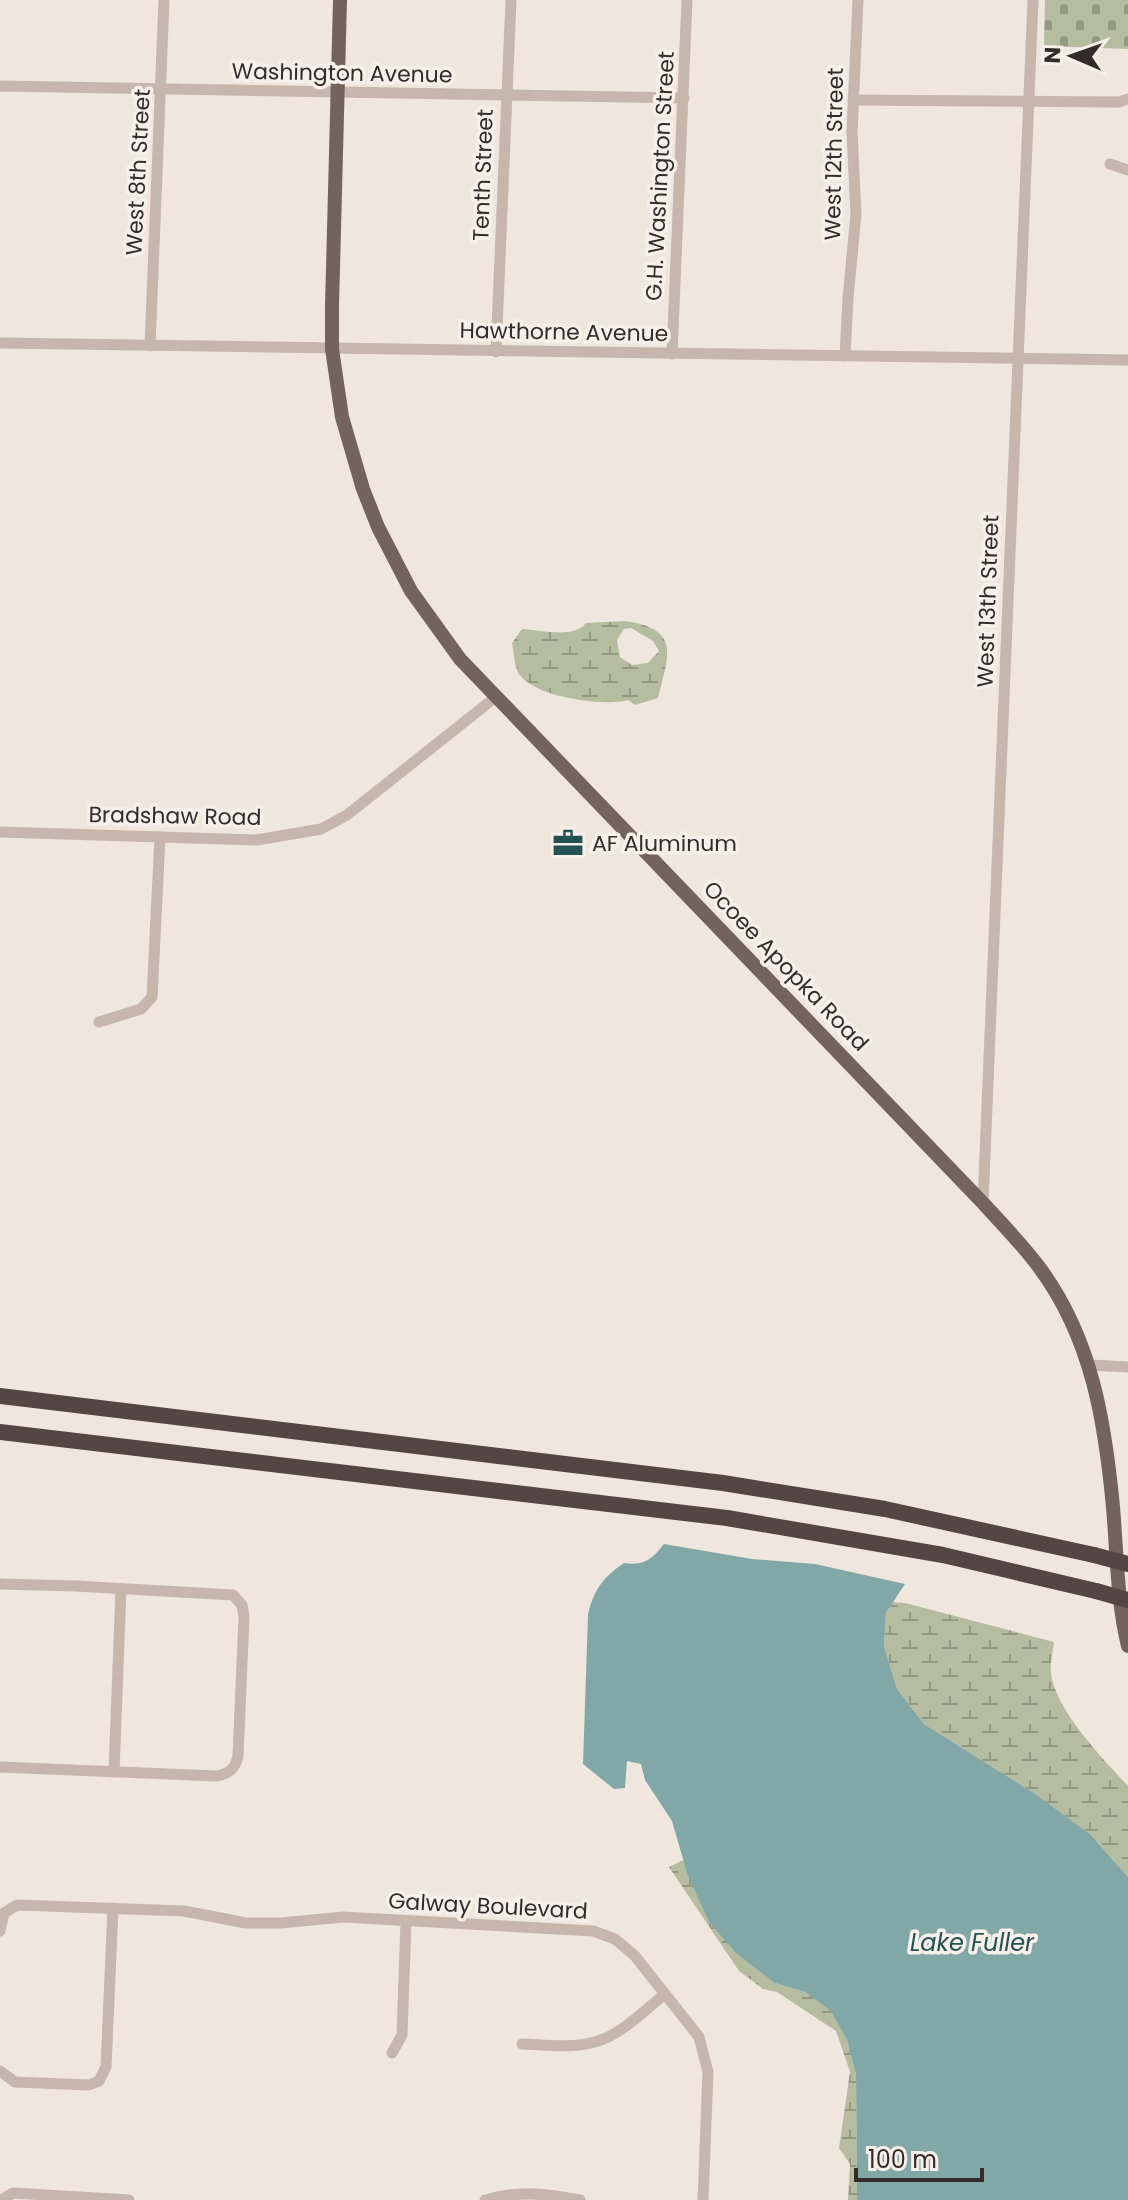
<svg xmlns="http://www.w3.org/2000/svg" width="1128" height="2200" font-family="Poppins,sans-serif">
  <style>
    .wetland { fill: url(#wetland-marsh); fill-rule: evenodd }
    .cemetery { fill: url(#cemetery-stones) }
    .water { fill: #81a8a7 }
    .lines { fill: none; stroke-linecap: round; stroke-linejoin: round }
    .minor { stroke: #c6b6ab; stroke-width: 11 }
    .major { stroke: #74635d; stroke-width: 14 }
    .highway { stroke: #544642; stroke-width: 16 }
    .highway-bridge { stroke: #544642; stroke-width: 16 }
    .labels { text-anchor: middle; dominant-baseline: central; stroke-width: 7; stroke-linejoin: round; paint-order: stroke }
    .street-label { font-size: 22px; fill: #352c29; stroke: #f7f0ea }
    .poi-label { font-size: 22px; fill: #352c29; stroke: #f7f0ea; text-anchor: start }
    .water-label { font-size: 24px; font-style: italic; fill: #245151; stroke: #f7f0ea }
  </style>
  <defs>
    <pattern id="wetland-marsh" width="20" height="14" patternUnits="userSpaceOnUse" patternTransform="scale(2)"><rect width="20" height="14" fill="#b5bca0"/><path d="M1 5h8M5 5V1M11 12h8M15 12V8" fill="none" stroke="#949982"/></pattern>
    <pattern id="cemetery-stones" width="16" height="16" patternUnits="userSpaceOnUse" patternTransform="scale(2)"><rect width="16" height="16" fill="#b5bca0"/><path d="M2 7V4a2 2 0 0 1 4 0v3zM10 15v-3a2 2 0 0 1 4 0v3z" fill="#949982"/></pattern>
  </defs>
  <rect width="100%" height="100%" fill="#efe6de"/>
  <g class="wetland">
    <path d="M625,621C681,629 669,655 658,698L635,705L628,700C604,707 534,697 519,674C514,666 514,652 512,643L522,629C540,630 574,639 586,623ZM631,628L653,641L659,651L648,663L632,665L620,657L617,640L624,629Z"/>
    <path d="M893,1602L905,1603L1054,1642C1053,1651 1050,1663 1051,1673C1055,1710 1104,1760 1128,1786V1877L1090,1834L1037,1795L924,1724L897,1689L884,1646L886,1613Z"/>
    <path d="M683,1860L709,1922L775,1983L805,1992L832,2011L847,2040L856,2075L857,2200H848L850,2164L839,2148L850,2072L836,2031L777,1992L763,1989L739,1971L669,1867Z"/>
  </g>
  <path class="cemetery" d="M1045,0H1128V49L1044,46Z"/>
  <path class="water" d="M664,1544L752,1559L815,1564L905,1584L886,1613L884,1646L897,1689L924,1724L1037,1795L1090,1834L1128,1877V2200H857L856,2075L847,2040L831,2011L805,1992L775,1983L737,1954L709,1922L687,1873L672,1821L645,1780L641,1764L627,1761L625,1788L614,1789L583,1764L588,1615C593,1591 603,1577 624,1563C645,1566 652,1559 664,1544Z"/>
  <g class="lines">
    <g class="minor">
      <path d="M0,86L684,98"/>
      <path d="M853,100L1119,102L1128,99"/>
      <path d="M1110,164L1128,170"/>
      <path d="M0,343L1128,360"/>
      <path d="M150,346L164,0"/>
      <path d="M496,352L511,0"/>
      <path d="M672,354L687,0"/>
      <path d="M845,356L848,298L856,214L852,132L858,0"/>
      <path d="M0,832L257,840L321,829L347,815L497,696"/>
      <path d="M99,1022L141,1009L152,997L160,837"/>
      <path d="M983,1203L1033,0"/>
      <path d="M1090,1365L1128,1367"/>
      <path d="M0,1584L76,1586L233,1595L242,1605L244,1617L238,1756C235,1769 229,1774 216,1776L0,1767"/>
      <path d="M114,1772L121,1589"/>
      <path d="M0,1931L4,1913L17,1905L184,1911L246,1923H281L343,1917L593,1931L615,1939L635,1956L699,2037L708,2072L703,2200"/>
      <path d="M522,2044C547,2045 574,2049 598,2041C623,2033 645,2010 665,1994"/>
      <path d="M392,2053L402,2035L406,1921"/>
      <path d="M0,2071L15,2082L89,2085L99,2081L106,2067L113,1908"/>
      <path d="M1,2200L13,2193L129,2200"/>
      <path d="M485,2200C517,2190 548,2194 580,2200"/>
    </g>
    <path class="major" d="M340,0L332,306V349L342,417L363,489L378,527L411,591L460,659L983,1203C1002,1224 1022,1244 1039,1267C1092,1338 1105,1422 1113,1507C1117,1553 1117,1601 1128,1646"/>
    <g class="highway">
      <path d="M0,1396L723,1483L885,1509L1094,1555"/>
      <path d="M0,1432L727,1518L943,1555L1096,1591"/>
    </g>
    <g class="highway-bridge">
      <path d="M1094,1555L1128,1564"/>
      <path d="M1096,1591L1128,1600"/>
    </g>
  </g>
  <defs>
    <g id="office-bare" transform="scale(2.4)"><path d="M-6-3h4V-5.5h4V-3h4V5H-6ZM-1-4.5V-3h2v-1.5ZM-6 0V1H6V0Z" fill="#245151" stroke="#f7f0ea" stroke-width="2.5" paint-order="stroke"/></g>
  </defs>
  <g fill-rule="evenodd">
    <use href="#office-bare" x="568" y="843"/>
  </g>
  <g class="labels">
    <g class="street-label">
      <text transform="translate(342 73) rotate(1)">Washington Avenue</text>
      <text transform="translate(834 154) rotate(-89)">West 12th Street</text>
      <text transform="translate(138 172) rotate(-87)">West 8th Street</text>
      <text transform="translate(483 175) rotate(-88)">Tenth Street</text>
      <text transform="translate(660 176) rotate(-87)">G.H. Washington Street</text>
      <text transform="translate(564 332) rotate(1)">Hawthorne Avenue</text>
      <text transform="translate(988 601) rotate(-88)">West 13th Street</text>
      <text transform="translate(175 816) rotate(1)">Bradshaw Road</text>
      <text transform="translate(786 966) rotate(46)">Ocoee Apopka Road</text>
      <text transform="translate(488 1906) rotate(3)">Galway Boulevard</text>
    </g>
    <g class="poi-label">
      <text x="592" y="843">AF Aluminum</text>
    </g>
    <g class="water-label">
      <text x="972" y="1942">Lake Fuller</text>
    </g>
  </g>
  <g transform="translate(1072 56) rotate(272)" stroke="#f7f0ea" stroke-width="6" paint-order="stroke">
  <path d="M0-6L14 30L0 20L-14 30Z" fill="#352c29"/>
  <text y="-12" font-size="22" font-weight="bold" text-anchor="middle" fill="#352c29">N</text>
  </g>
  <path d="M856 2168v12h126v-12" fill="none" stroke="#352c29" stroke-width="4"/>
  <text x="868" y="2168" font-size="24" fill="#352c29" stroke="#f7f0ea" stroke-width="6" paint-order="stroke">100 m</text>
</svg>
